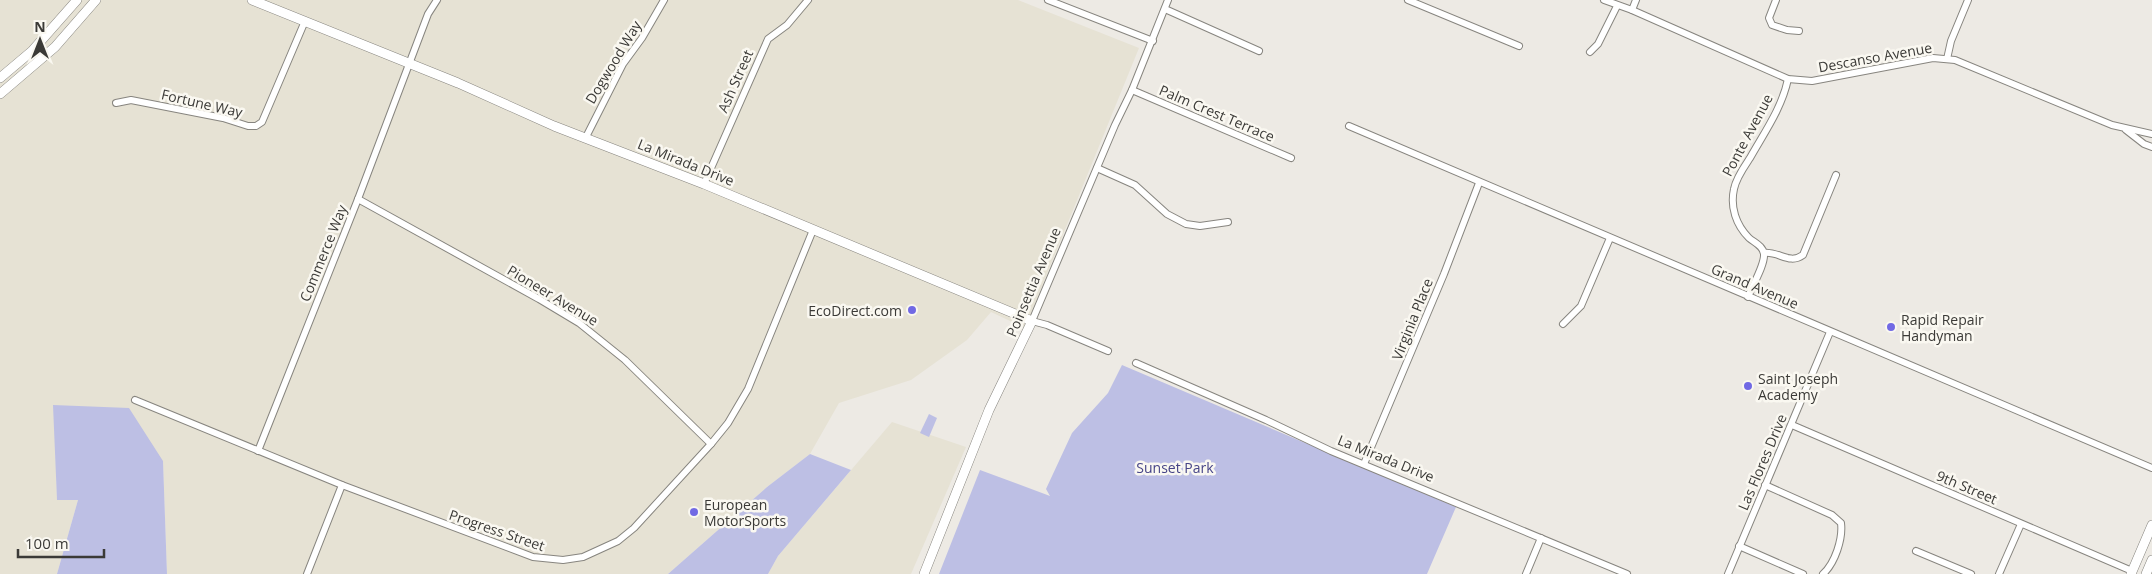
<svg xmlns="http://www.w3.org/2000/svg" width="2152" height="574" font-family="'Open Sans',sans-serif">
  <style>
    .built { fill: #e6e2d4 }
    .green { fill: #bdbfe4 }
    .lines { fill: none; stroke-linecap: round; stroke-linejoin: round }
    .minor-casing { stroke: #87857f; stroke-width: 8 }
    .major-casing { stroke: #87857f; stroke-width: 10 }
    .minor { stroke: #fff; stroke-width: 6 }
    .major { stroke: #fff; stroke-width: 9 }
    .poi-dot { fill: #7169e4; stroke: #faf8f1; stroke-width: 2 }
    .labels { text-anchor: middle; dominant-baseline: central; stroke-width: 5; stroke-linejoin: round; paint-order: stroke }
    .street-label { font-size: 14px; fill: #3b3a37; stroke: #faf8f1 }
    .poi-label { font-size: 14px; fill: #3b3a37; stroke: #faf8f1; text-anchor: start }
    .park-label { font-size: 14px; fill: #464487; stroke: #faf8f1 }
  </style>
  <rect width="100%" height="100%" fill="#edeae4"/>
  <g class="built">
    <path d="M0,0H1018L1139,48L1025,328L991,312L967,340L911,380L839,403L810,454L767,487L668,574H167L163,461L54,405L57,499L78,500L57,574H0Z"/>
    <path d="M892,422L966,447L911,574H768L778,556Z"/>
  </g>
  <g class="green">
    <path d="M1122,365L1456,507L1427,574H939L980,470L1050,496L1046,489L1072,433L1108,393Z"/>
    <path d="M53,405L129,408L163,461L167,574H57L78,500H57Z"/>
    <path d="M929,414L937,418L929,437L920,433Z"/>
    <path d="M810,454L851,470L778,556L768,574H668L767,487Z"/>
  </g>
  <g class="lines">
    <g class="minor-casing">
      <g id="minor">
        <path d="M1048,0L1153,41"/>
        <path d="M1408,0L1519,46"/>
        <path d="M1604,0L1632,10L1788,79L1812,81L1933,58L1955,60L2112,125L2152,134"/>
        <path d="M1776,0L1769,18L1772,25L1787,30L1799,31"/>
        <path d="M1165,9L1259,51"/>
        <path d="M1632,10L1636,0"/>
        <path d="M1590,52L1598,44L1617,6"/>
        <path d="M1947,59L1951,41L1968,0"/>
        <path d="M1132,90L1291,158"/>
        <path d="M116,103L131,100L223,118L248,126H256L262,122L305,21"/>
        <path d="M1349,126L2152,468"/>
        <path d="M2126,130L2144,144L2152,147"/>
        <path d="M586,137L623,64L642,38L664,0"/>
        <path d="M1097,168L1135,185L1167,214L1186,224L1200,226L1228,222"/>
        <path d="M704,184L768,39L787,25L808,0"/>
        <path d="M358,199L539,299L579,323L625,360L711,444"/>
        <path d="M1764,253C1779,251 1789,265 1803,255L1836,175"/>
        <path d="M1748,297C1752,286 1765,265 1764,254C1763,246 1755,243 1749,238C1736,225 1730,207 1734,189C1736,178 1744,167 1750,158C1764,133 1782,108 1788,79"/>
        <path d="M1563,324L1581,306L1610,238"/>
        <path d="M1108,351L1047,325L1032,321L1115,125L1132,90L1168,0"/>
        <path d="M1136,363L1266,420L1331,451L1627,574"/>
        <path d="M135,400L342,485L533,557L563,560L583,557L618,541L634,528L711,444L728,423L748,389L813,230"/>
        <path d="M1792,425L2132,571"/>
        <path d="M258,451L358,199L428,14L437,0"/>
        <path d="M1364,464L1444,274L1479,183"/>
        <path d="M1765,485L1832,515L1841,523C1843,539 1835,563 1823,574"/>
        <path d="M1739,546L1803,574"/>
        <path d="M1916,551L1971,574"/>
        <path d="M307,574L342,485"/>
        <path d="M1526,574L1541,538"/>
        <path d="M1728,574L1830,332"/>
        <path d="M1999,574L2021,524"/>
      </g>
    </g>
    <g class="major-casing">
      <g id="major">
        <path d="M252,0L458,83L554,126L704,184L1032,321L989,410L924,574"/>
        <path d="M0,78L32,51L77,0"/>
        <path d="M0,94L55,47L96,0"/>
        <path d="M2131,574L2152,525"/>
        <path d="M2146,574L2152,560"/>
      </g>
    </g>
    <use href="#minor" class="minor"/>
    <use href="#major" class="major"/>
  </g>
  <g class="poi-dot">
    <circle cx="912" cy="310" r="5"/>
    <circle cx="1891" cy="327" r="5"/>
    <circle cx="1748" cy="386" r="5"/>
    <circle cx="694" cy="512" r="5"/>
  </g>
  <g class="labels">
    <g class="street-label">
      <text transform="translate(1875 57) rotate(-10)">Descanso Avenue</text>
      <text transform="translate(613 62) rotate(-59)">Dogwood Way</text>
      <text transform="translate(735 81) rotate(-66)">Ash Street</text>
      <text transform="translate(202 103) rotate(13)">Fortune Way</text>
      <text transform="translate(1217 113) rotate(23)">Palm Crest Terrace</text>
      <text transform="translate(1747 135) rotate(-62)">Ponte Avenue</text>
      <text transform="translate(686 162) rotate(22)">La Mirada Drive</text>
      <text transform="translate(323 253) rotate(-68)">Commerce Way</text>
      <text transform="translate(1033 282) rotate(-67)">Poinsettia Avenue</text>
      <text transform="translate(1755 286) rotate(23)">Grand Avenue</text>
      <text transform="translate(553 295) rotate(31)">Pioneer Avenue</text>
      <text transform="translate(1412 319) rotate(-68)">Virginia Place</text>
      <text transform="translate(1386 458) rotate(22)">La Mirada Drive</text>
      <text transform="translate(1762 462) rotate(-67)">Las Flores Drive</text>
      <text transform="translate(1967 487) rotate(23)">9th Street</text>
      <text transform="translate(497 530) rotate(19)">Progress Street</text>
    </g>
    <g class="poi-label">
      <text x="902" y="310" text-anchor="end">EcoDirect.com</text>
      <text x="1901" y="319">Rapid Repair<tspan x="1901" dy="16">Handyman</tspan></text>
      <text x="1758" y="378">Saint Joseph<tspan x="1758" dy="16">Academy</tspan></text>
      <text x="704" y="504">European<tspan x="704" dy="16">MotorSports</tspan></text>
    </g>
    <g class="park-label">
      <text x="1175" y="467">Sunset Park</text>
    </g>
  </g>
  <g transform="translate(40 40)" stroke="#faf8f1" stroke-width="4" paint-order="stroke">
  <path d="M0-4L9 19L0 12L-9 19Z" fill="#3b3a37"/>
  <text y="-8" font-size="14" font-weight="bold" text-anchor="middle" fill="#3b3a37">N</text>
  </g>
  <path d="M18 549v8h86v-8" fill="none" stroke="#3b3a37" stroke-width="2.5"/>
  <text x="25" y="549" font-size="15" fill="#3b3a37" stroke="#faf8f1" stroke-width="4" paint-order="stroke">100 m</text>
</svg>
